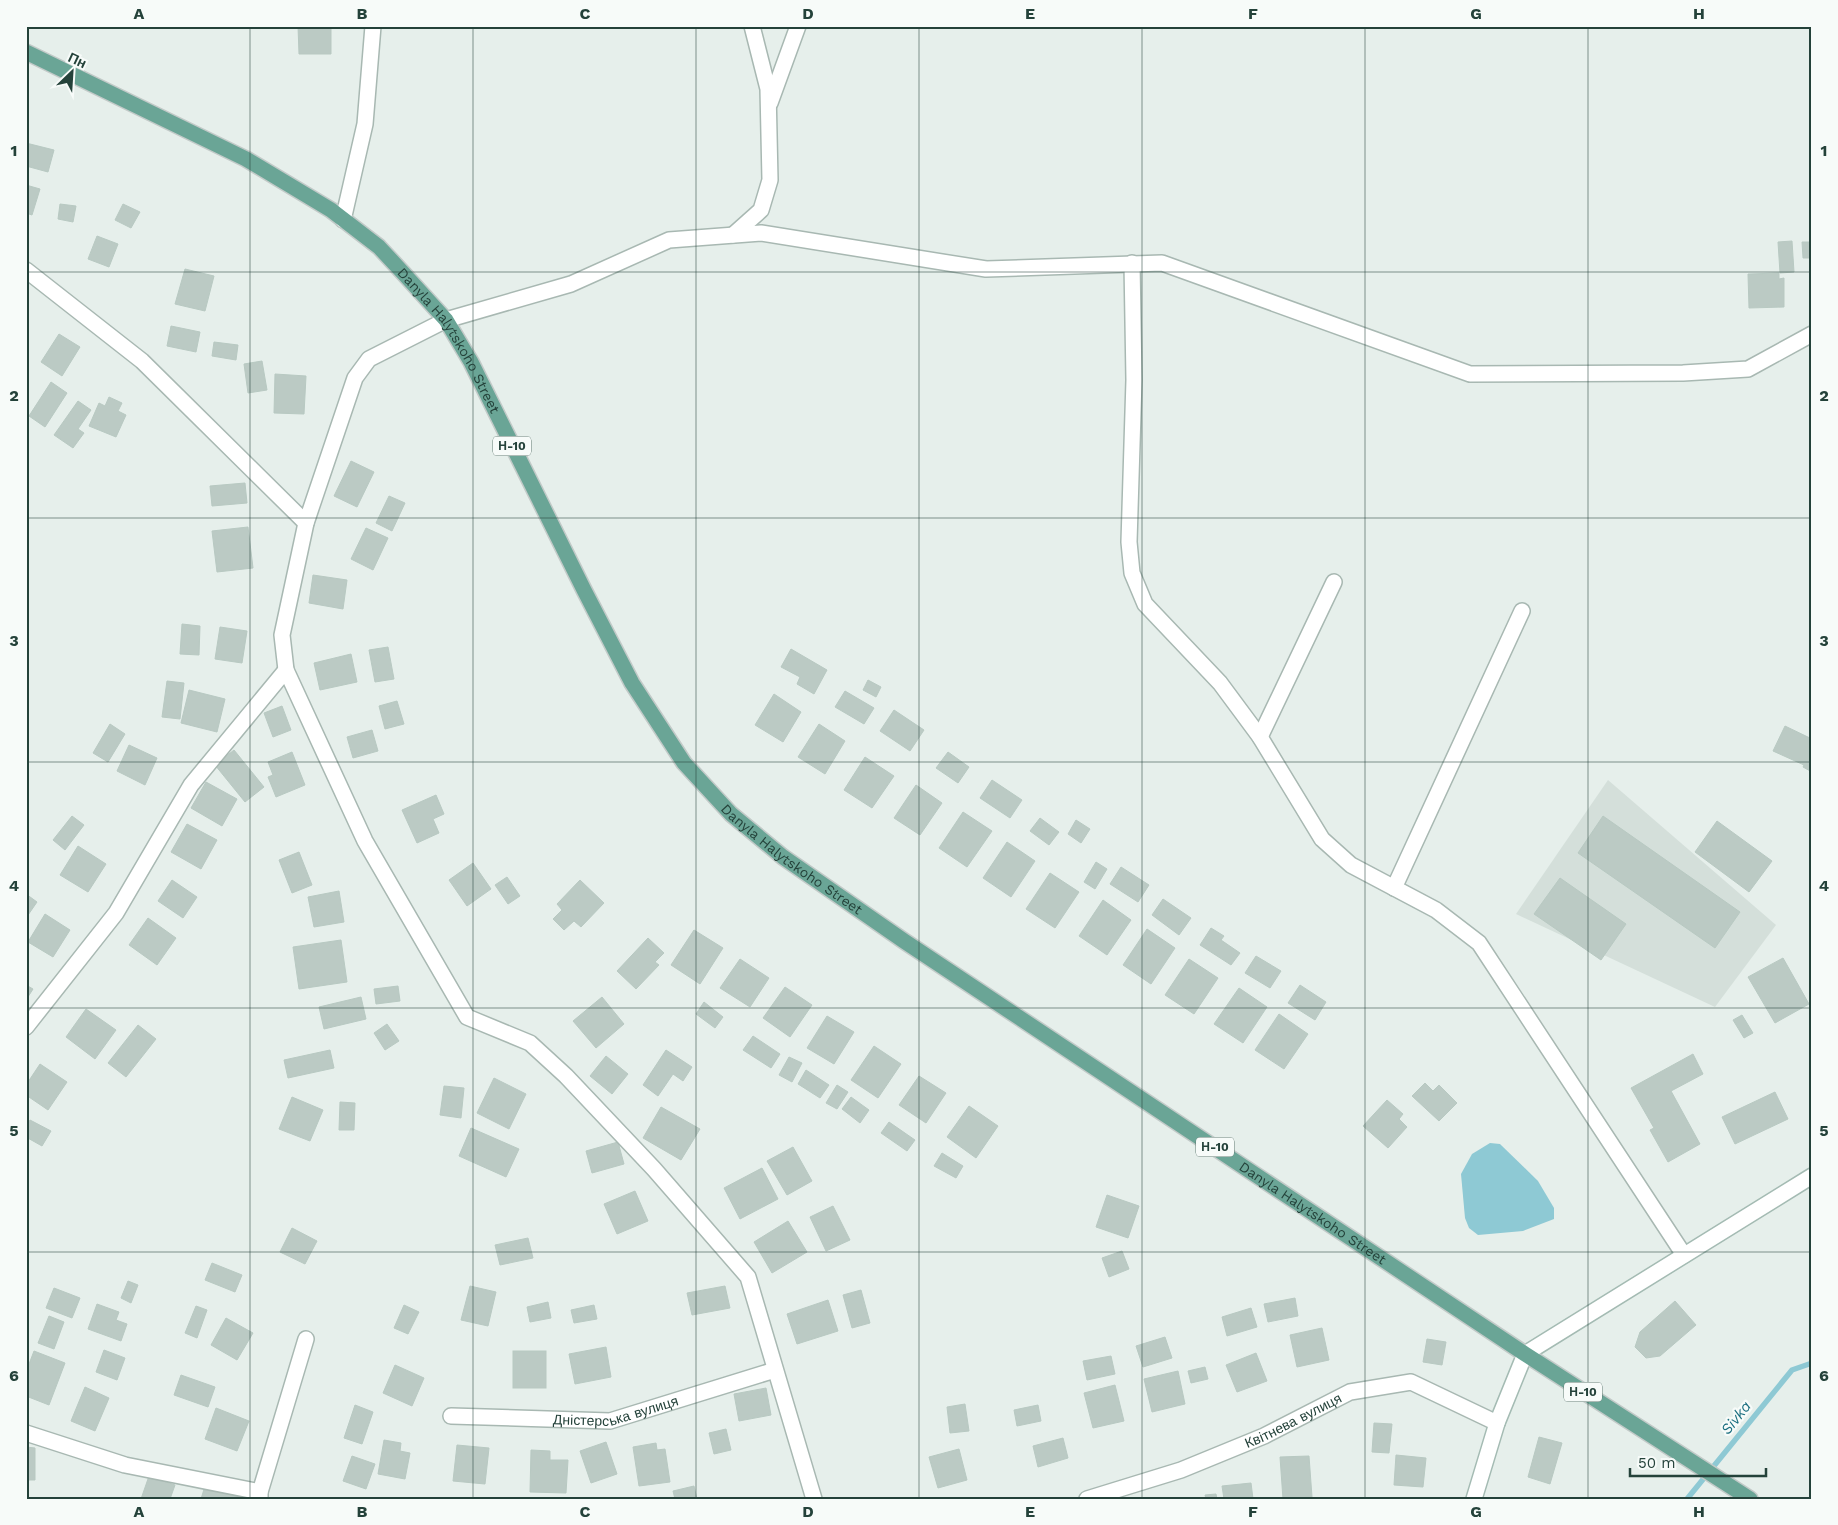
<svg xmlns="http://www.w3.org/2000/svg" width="1838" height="1525" font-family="'Work Sans',sans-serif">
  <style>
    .built { fill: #d4dfda }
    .water { fill: #8ec9d4 }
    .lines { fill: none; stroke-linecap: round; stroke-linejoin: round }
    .stream { stroke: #8ec9d4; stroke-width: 5.5 }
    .building { fill: #bbcac4; stroke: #b8c9c2 }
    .street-casing { stroke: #a8b8b2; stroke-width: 18 }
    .secondary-casing { stroke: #a4bbb3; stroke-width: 18 }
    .primary-casing { stroke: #c2cac8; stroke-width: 18 }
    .street { stroke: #fff; stroke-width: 15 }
    .secondary { stroke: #fff; stroke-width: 15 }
    .primary { stroke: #6aa596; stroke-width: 15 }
    .grid { fill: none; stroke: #24423a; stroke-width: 1; stroke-opacity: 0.55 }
    .labels { text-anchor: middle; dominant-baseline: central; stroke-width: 4.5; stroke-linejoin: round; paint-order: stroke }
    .shield { fill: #f7fbf9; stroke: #637a73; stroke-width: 1 }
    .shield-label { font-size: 12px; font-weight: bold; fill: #24423a }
    .street-label { font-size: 14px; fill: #24423a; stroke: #f7fbf9 }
    .water-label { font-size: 15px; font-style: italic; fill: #1c6f80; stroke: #f7fbf9 }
    .neatline { fill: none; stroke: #24423a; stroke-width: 2 }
    .grid-label { font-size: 16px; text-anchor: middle; font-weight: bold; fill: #24423a }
  </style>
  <rect width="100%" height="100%" fill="#e6efeb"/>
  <path class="built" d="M1608,780L1776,925L1715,1007L1516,914Z"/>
  <path class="water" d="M1490,1143L1500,1144L1538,1181L1554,1208V1219L1523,1231L1478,1235L1469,1228L1465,1218L1461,1174L1472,1154Z"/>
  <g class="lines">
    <path class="stream" d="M1687,1499L1792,1370L1812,1363"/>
  </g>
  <g class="building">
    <path d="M298,26H331V54H299Z"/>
    <path d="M26,143L54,150L48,172L26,166Z"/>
    <path d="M26,185L40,189L32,215L26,213Z"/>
    <path d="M60,204L76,206L73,222L58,219Z"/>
    <path d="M123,204L140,212L131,228L115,220Z"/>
    <path d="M97,236L118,244L109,267L88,259Z"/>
    <path d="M1792,241L1794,272L1780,273L1778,242Z"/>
    <path d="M1802,242H1812V258H1803Z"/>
    <path d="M185,269L214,276L205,311L175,304Z"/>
    <path d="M1779,273V279L1784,278V307L1749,308L1748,274Z"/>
    <path d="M171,326L200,332L196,352L167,346Z"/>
    <path d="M59,334L80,347L62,376L41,362Z"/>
    <path d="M214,342L238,345L236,360L212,356Z"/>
    <path d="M262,361L267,390L248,393L244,364Z"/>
    <path d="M275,374L306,376L304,414L274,413Z"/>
    <path d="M51,382L67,393L45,427L29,416Z"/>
    <path d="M109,397L122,403L118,411L126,415L116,437L89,426L99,403L105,406Z"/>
    <path d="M78,401L91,410L78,429L84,433L73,448L54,435Z"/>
    <path d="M351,461L374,472L357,507L334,496Z"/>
    <path d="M245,483L247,503L212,506L210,486Z"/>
    <path d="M389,496L405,503L392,531L376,523Z"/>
    <path d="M248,527L253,568L217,572L212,531Z"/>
    <path d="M366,528L388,538L373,570L351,559Z"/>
    <path d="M313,575L347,580L343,609L309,603Z"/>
    <path d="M182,624L200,626L199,655L180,654Z"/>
    <path d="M220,627L247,631L242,663L215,659Z"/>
    <path d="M388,647L394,679L375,682L369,650Z"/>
    <path d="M791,649L827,670L814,694L797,684L800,677L781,667Z"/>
    <path d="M351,654L357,682L320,690L314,663Z"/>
    <path d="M868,680L881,687L876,697L863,690Z"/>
    <path d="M167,681L184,683L180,719L162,717Z"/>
    <path d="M189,690L225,699L217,732L181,723Z"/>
    <path d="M845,691L874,708L864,724L835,707Z"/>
    <path d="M774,694L801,712L783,742L755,725Z"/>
    <path d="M397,701L404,724L385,729L379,706Z"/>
    <path d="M282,706L291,730L273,737L264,713Z"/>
    <path d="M894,710L924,730L910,751L880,731Z"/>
    <path d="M110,724L125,734L108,762L93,753Z"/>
    <path d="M819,724L845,741L825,774L798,757Z"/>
    <path d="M1785,726L1812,739V772L1803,767L1804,765L1773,751Z"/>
    <path d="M372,730L378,751L353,758L347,737Z"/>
    <path d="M129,745L157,758L145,785L117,771Z"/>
    <path d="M234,750L264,787L245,802L215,765Z"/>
    <path d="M292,752L305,785L276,797L268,777L273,775L268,762Z"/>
    <path d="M948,752L969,767L958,783L936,768Z"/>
    <path d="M865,757L894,776L872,808L844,790Z"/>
    <path d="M992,780L1022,800L1010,818L980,798Z"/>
    <path d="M206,782L237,799L222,826L191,808Z"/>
    <path d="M916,785L942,803L920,835L894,818Z"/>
    <path d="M436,795L444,814L433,819L439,833L417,843L402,810Z"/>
    <path d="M963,812L992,831L967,867L939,848Z"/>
    <path d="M72,816L84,825L65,850L53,840Z"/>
    <path d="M1603,816L1740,912L1715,948L1578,853Z"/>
    <path d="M1040,818L1059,832L1049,845L1030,831Z"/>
    <path d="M1076,820L1090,829L1081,843L1068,834Z"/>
    <path d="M1717,821L1772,861L1749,892L1695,852Z"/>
    <path d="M187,824L217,840L201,869L171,852Z"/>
    <path d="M1007,842L1035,861L1011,897L983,878Z"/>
    <path d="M78,846L106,864L88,892L60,875Z"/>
    <path d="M299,852L312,885L292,893L279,860Z"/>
    <path d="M1096,862L1107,869L1095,889L1084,882Z"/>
    <path d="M473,863L491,889L467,906L449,880Z"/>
    <path d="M1121,867L1149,885L1138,902L1110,884Z"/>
    <path d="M1050,873L1079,892L1055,928L1026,909Z"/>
    <path d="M507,877L520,896L508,904L495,885Z"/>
    <path d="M1560,878L1626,924L1601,960L1534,914Z"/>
    <path d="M172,880L197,897L183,918L158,901Z"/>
    <path d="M580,880L604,903L581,927L574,921L564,930L553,919L562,910L557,904Z"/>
    <path d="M339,891L344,922L314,927L308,897Z"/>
    <path d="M26,894L37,902L26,918Z"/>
    <path d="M1163,899L1191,918L1179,935L1152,915Z"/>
    <path d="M1103,900L1131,920L1107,955L1079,936Z"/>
    <path d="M45,914L70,930L53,957L28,942Z"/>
    <path d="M148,918L176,938L157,965L129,945Z"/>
    <path d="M1211,928L1224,936L1221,940L1240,953L1231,965L1200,945Z"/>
    <path d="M1147,929L1175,948L1151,984L1123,965Z"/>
    <path d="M694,930L723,948L700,984L671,965Z"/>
    <path d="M648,938L664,953L655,962L659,965L636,989L617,971Z"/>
    <path d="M341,940L347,982L299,989L293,947Z"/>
    <path d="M1256,956L1281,971L1270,988L1245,973Z"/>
    <path d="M1783,958L1809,1004L1775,1023L1748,977Z"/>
    <path d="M740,959L769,978L750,1007L720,988Z"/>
    <path d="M1189,959L1218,978L1194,1014L1165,995Z"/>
    <path d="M26,985L33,989L26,1000Z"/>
    <path d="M1300,985L1326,1002L1315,1020L1288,1003Z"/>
    <path d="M398,986L400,1001L376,1004L374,989Z"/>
    <path d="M785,987L812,1005L790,1037L763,1018Z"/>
    <path d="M1239,988L1267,1007L1243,1043L1214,1024Z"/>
    <path d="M361,997L366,1019L324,1029L319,1007Z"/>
    <path d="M602,997L624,1024L596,1048L573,1021Z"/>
    <path d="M704,1002L723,1017L715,1028L696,1014Z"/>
    <path d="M86,1009L116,1030L95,1059L66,1037Z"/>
    <path d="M1279,1014L1308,1034L1284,1069L1255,1050Z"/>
    <path d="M1742,1015L1753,1033L1744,1038L1733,1020Z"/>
    <path d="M827,1016L854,1032L834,1064L807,1048Z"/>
    <path d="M387,1024L399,1041L385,1050L374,1033Z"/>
    <path d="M138,1025L156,1039L126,1077L108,1063Z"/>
    <path d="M753,1036L780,1054L771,1068L743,1050Z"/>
    <path d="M874,1046L901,1064L878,1098L851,1080Z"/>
    <path d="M330,1050L334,1068L288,1078L284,1060Z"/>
    <path d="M666,1050L692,1067L683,1081L673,1074L658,1096L643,1085Z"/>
    <path d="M1693,1054L1703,1074L1671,1091L1700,1144L1668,1162L1650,1130L1654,1128L1631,1088Z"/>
    <path d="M606,1056L628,1074L612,1094L590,1076Z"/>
    <path d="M789,1057L802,1063L792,1082L779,1075Z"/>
    <path d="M40,1064L67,1082L48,1110L26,1095V1085Z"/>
    <path d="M806,1070L829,1085L820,1098L798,1084Z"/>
    <path d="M919,1076L946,1093L926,1123L899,1105Z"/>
    <path d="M494,1078L526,1094L509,1129L477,1113Z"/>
    <path d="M1425,1083L1433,1091L1439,1085L1457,1103L1439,1121L1412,1096Z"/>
    <path d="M837,1085L848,1092L837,1109L826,1103Z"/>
    <path d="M444,1086L464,1088L461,1118L440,1115Z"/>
    <path d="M1775,1092L1788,1119L1735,1144L1722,1117Z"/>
    <path d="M292,1097L323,1110L310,1141L279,1129Z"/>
    <path d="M851,1097L869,1110L860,1123L842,1109Z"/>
    <path d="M1387,1100L1403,1114L1399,1119L1407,1127L1388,1148L1363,1126Z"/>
    <path d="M340,1102L355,1103L354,1130H339Z"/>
    <path d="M969,1106L998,1126L976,1158L947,1137Z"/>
    <path d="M661,1107L700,1129L681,1160L643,1138Z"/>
    <path d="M30,1120L51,1131L42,1146L26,1137V1127Z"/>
    <path d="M889,1122L915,1140L907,1151L881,1133Z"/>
    <path d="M471,1128L519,1149L506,1177L459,1156Z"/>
    <path d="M618,1142L624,1164L592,1173L586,1151Z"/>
    <path d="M793,1147L812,1181L787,1195L767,1161Z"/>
    <path d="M942,1153L963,1166L956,1178L934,1166Z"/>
    <path d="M762,1168L778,1199L740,1219L724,1188Z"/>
    <path d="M635,1191L648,1221L617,1234L604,1204Z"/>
    <path d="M1107,1195L1139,1206L1128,1238L1096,1227Z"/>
    <path d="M833,1206L850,1240L826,1251L810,1217Z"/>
    <path d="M788,1221L807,1252L772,1273L754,1242Z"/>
    <path d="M292,1228L317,1241L305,1264L280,1252Z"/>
    <path d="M528,1238L533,1258L500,1265L495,1245Z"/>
    <path d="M1122,1251L1129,1269L1109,1277L1102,1258Z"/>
    <path d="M212,1263L242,1275L235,1292L205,1280Z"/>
    <path d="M128,1281L138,1285L131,1303L121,1298Z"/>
    <path d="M470,1286L496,1292L488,1326L461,1320Z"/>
    <path d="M725,1286L730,1308L692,1315L687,1293Z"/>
    <path d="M54,1288L80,1298L72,1318L46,1308Z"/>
    <path d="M861,1290L870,1323L852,1328L843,1295Z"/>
    <path d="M1295,1298L1298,1316L1268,1322L1264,1304Z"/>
    <path d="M828,1300L838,1331L797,1344L787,1314Z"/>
    <path d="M1675,1301L1696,1325L1660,1356L1646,1358L1635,1347L1640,1332Z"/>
    <path d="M548,1302L551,1318L530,1322L527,1307Z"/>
    <path d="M97,1304L119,1312L116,1320L127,1324L121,1341L88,1329Z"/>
    <path d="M404,1305L419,1312L408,1334L394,1328Z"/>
    <path d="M594,1305L597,1319L574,1323L571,1310Z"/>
    <path d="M196,1306L207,1310L197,1338L185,1333Z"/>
    <path d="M1251,1308L1257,1327L1227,1336L1222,1317Z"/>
    <path d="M49,1316L64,1322L54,1349L38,1343Z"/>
    <path d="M226,1318L253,1333L237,1360L211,1345Z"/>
    <path d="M1322,1328L1329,1360L1297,1367L1290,1335Z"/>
    <path d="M1165,1337L1172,1358L1143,1367L1136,1346Z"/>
    <path d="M1427,1339L1446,1342L1442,1365L1423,1362Z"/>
    <path d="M606,1347L611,1377L575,1384L569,1354Z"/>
    <path d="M104,1350L125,1358L117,1380L96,1372Z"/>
    <path d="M34,1351L65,1363L49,1405L26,1396V1372Z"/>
    <rect x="513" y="1351" width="33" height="37"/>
    <path d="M1256,1353L1267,1381L1237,1392L1226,1365Z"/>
    <path d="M1111,1356L1115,1374L1087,1380L1083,1361Z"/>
    <path d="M395,1365L424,1378L412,1406L383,1393Z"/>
    <path d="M1205,1367L1208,1379L1191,1383L1188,1371Z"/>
    <path d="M1178,1371L1185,1404L1152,1412L1144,1379Z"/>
    <path d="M181,1375L215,1387L208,1407L174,1395Z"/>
    <path d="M1115,1385L1124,1421L1093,1428L1084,1393Z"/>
    <path d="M85,1387L109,1398L95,1431L71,1421Z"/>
    <path d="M766,1388L771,1415L739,1421L734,1394Z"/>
    <path d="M965,1404L969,1431L950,1433L947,1407Z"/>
    <path d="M355,1405L373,1412L362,1444L344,1438Z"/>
    <path d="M1038,1405L1041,1421L1017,1426L1014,1410Z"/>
    <path d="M216,1408L249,1421L237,1451L205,1439Z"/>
    <path d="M1374,1423L1392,1424L1389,1453L1372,1452Z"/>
    <path d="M726,1429L731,1450L714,1454L709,1433Z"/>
    <path d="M1539,1437L1562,1443L1550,1484L1528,1477Z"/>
    <path d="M1063,1438L1068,1458L1038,1467L1033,1446Z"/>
    <path d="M384,1440L401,1443L400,1451L410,1453L405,1479L378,1474Z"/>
    <path d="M606,1442L617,1474L591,1483L580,1451Z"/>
    <path d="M656,1443L657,1450L665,1449L670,1482L639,1486L633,1447Z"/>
    <path d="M457,1445L489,1448L485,1484L453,1481Z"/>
    <path d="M26,1447L35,1448V1480H26Z"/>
    <path d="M959,1449L967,1480L938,1488L929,1457Z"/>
    <path d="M531,1450L550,1451V1460H568L566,1493L530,1492Z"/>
    <path d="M1396,1455L1426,1458L1423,1487L1394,1485Z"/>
    <path d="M352,1456L375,1464L366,1489L343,1481Z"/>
    <path d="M1309,1456L1312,1497L1283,1499L1280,1457Z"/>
    <path d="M149,1476L175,1485L170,1499H141Z"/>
    <path d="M1251,1483L1253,1499H1224L1222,1486Z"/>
    <path d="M205,1486L238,1496L237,1499H201Z"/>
    <path d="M694,1486L697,1499H675L673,1491Z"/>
    <path d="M1216,1494L1217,1499H1206L1205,1495Z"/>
  </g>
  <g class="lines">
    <g class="street-casing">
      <g id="street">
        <path d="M770,103L798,26"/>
        <path d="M343,220L365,124L373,26"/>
        <path d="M733,235L761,210L770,180L768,89L752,26"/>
        <path d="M1132,263L1134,380L1129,542L1132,573L1145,604L1220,683L1260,737L1322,839L1351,865L1436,910L1479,943L1684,1255"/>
        <path d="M26,270L142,361L306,523"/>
        <path d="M1260,737L1334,582"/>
        <path d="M1394,888L1522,611"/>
        <path d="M26,1027L116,913L191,785L286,670"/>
        <path id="s1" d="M451,1416L610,1421L775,1370"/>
        <path d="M26,1433L125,1465L260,1492"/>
        <path d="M260,1499V1492L306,1339"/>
        <path d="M814,1499L748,1277L654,1169L566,1076L530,1043L467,1017L365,841L286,670L282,635L306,523L355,378L369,359L446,320L571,284L669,240L761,233L986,269L1162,263L1470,374L1683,373L1748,369L1812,334"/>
        <path id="s2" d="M1087,1499L1181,1470L1264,1436L1350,1392L1411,1382L1497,1423"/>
      </g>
    </g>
    <g class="secondary-casing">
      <path id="secondary" d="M1474,1499L1497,1423L1525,1354L1812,1176"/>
    </g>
    <g class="primary-casing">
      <g id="primary">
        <path id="s3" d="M26,52L246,159L331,210L379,247L405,275L446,320L471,362L584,590L632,683L684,763L731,814L783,857L904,941L1525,1354L1750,1499"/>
      </g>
    </g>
    <use href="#street" class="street"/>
    <use href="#secondary" class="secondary"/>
    <use href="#primary" class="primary"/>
  </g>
  <path class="grid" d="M250,26V1499M473,26V1499M696,26V1499M919,26V1499M1142,26V1499M1365,26V1499M1588,26V1499M26,272H1812M26,518H1812M26,762H1812M26,1008H1812M26,1252H1812"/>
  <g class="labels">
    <g class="shield">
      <rect x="493" y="436.5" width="38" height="19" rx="4"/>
      <rect x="1196" y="1137.5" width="38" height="19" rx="4"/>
      <rect x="1564" y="1382.5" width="38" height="19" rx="4"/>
    </g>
    <g class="shield-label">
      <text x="512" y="446">Н-10</text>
      <text x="1215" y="1147">Н-10</text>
      <text x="1583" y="1392">Н-10</text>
    </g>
    <g class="street-label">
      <text stroke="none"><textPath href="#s3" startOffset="522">Danyla Halytskoho Street</textPath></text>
      <text stroke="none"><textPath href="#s3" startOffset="1152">Danyla Halytskoho Street</textPath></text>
      <text stroke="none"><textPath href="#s3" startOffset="1782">Danyla Halytskoho Street</textPath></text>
      <text stroke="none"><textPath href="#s1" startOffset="166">Дністерська вулиця</textPath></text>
      <text stroke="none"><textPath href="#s2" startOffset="221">Квітнева вулиця</textPath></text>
    </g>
    <g class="water-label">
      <text transform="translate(1736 1418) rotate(-51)">Sivka</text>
    </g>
  </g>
  <rect width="1838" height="1525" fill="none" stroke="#f7fbf9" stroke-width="55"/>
  <g transform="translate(72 72) rotate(25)" stroke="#f7fbf9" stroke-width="4" paint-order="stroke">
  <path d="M0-4L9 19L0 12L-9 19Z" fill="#24423a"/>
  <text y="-8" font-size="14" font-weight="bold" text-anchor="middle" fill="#24423a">Пн</text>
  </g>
  <path d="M1630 1468v8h136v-8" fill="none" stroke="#24423a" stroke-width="2.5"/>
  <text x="1638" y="1468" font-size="15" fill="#24423a" stroke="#f7fbf9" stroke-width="4" paint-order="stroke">50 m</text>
  <rect x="28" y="28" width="1782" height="1470" class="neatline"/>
  <g class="grid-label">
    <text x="139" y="19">A</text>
    <text x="362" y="19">B</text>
    <text x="585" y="19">C</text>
    <text x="808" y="19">D</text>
    <text x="1030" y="19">E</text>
    <text x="1253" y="19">F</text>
    <text x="1476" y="19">G</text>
    <text x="1699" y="19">H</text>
    <text x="14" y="156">1</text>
    <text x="1824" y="156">1</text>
    <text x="14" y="401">2</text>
    <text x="1824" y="401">2</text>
    <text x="14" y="646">3</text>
    <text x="1824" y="646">3</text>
    <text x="14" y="891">4</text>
    <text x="1824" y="891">4</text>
    <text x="14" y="1136">5</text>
    <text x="1824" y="1136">5</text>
    <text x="14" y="1381">6</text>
    <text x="1824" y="1381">6</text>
    <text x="139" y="1517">A</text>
    <text x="362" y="1517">B</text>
    <text x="585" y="1517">C</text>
    <text x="808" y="1517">D</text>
    <text x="1030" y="1517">E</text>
    <text x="1253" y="1517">F</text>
    <text x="1476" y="1517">G</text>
    <text x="1699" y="1517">H</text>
  </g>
</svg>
